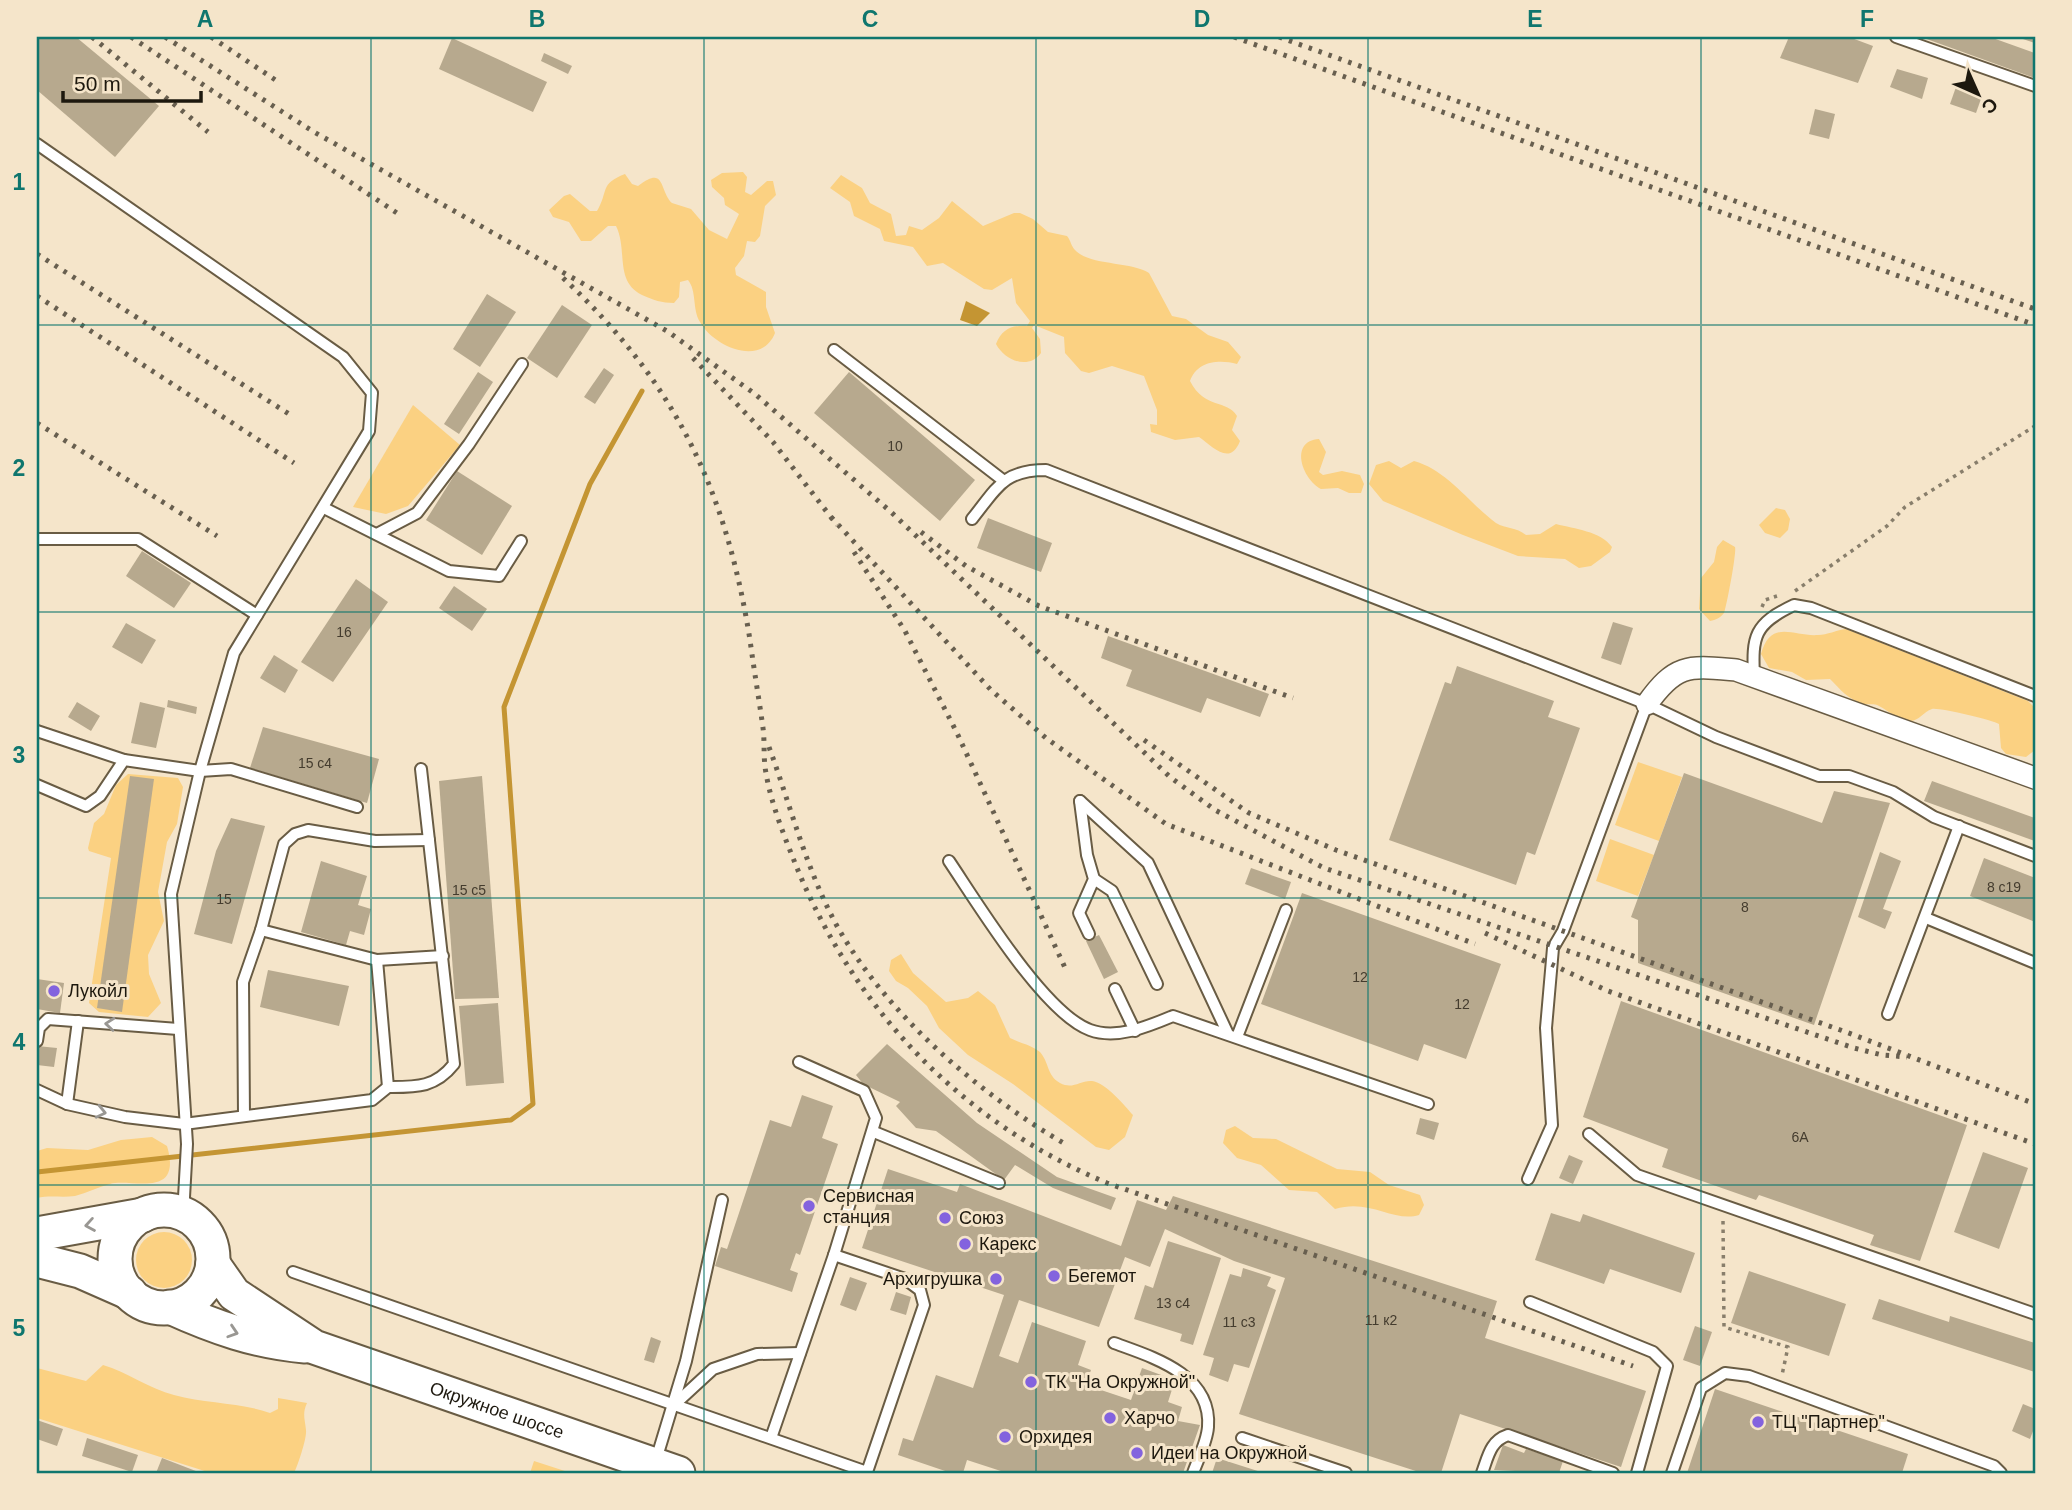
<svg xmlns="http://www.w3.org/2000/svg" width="2072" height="1510" font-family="Arial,sans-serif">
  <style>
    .green { fill: #fbd182 }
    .water { fill: #c49533 }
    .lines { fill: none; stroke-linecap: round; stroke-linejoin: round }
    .stream { stroke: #c49533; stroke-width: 5 }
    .building { fill: #b7a98e }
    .lane-casing { stroke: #695c44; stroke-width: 14 }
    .street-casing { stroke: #695c44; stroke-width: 24 }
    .primary-casing { stroke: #695c44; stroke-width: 37 }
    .path { stroke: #887e6b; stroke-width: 3.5; stroke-dasharray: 3.5 5; stroke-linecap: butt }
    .lane { stroke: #fff; stroke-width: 10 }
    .street { stroke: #fff; stroke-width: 21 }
    .primary { stroke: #fff; stroke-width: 33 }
    .rail { stroke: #685f4f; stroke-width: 5; stroke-dasharray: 3.5 7; stroke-linecap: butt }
    .oneway { stroke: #999793 }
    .grid { fill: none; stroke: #0f766e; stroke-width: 2; stroke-opacity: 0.55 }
    .poi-dot { fill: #8363de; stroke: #f5e5ca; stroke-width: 2.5 }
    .labels { text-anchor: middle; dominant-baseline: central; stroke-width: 6; stroke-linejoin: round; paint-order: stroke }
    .number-label { font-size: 14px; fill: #443c2e }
    .poi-label { font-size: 18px; fill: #1d180e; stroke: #f5e5ca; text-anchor: start }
    .street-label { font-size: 18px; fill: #1d180e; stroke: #f5e5ca }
    .neatline { fill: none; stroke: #0f766e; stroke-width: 2.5 }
    .grid-label { font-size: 23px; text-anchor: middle; font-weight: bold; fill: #0f766e }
  </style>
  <rect width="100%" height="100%" fill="#f5e5ca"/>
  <g class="green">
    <path d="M743,172L747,177L745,192L751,195L767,181H773L776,195L765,206L760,236L755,242L747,241L744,256L735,268L736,275L766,292V307L775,333C761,368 713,346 700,322C692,309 697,291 688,280L680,282L679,297L674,303C662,303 653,300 642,295C614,281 628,250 616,226H608L591,241H581L569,222L553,217L549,210L564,196L570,194L590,211H597C609,191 599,184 625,174L632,184L638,186C666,164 659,191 672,203L691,209L709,230L727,239L739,214L725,205L724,198L712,187L711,180L722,173Z"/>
    <path d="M841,175L862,188L870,203L891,214L896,236L906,235L909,226L922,230L939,218L952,201L983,226L1014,213H1020L1033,219L1048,232L1067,236C1071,241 1071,246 1075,250C1090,266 1130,261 1149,273L1172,316L1186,319L1208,335L1228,342L1241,357L1237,364C1219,359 1197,361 1190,381C1205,410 1227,399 1237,416L1232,430L1240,441C1230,467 1212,446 1199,437L1175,440L1151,432L1150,424L1157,425V410L1144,376L1112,366L1089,373L1081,371L1065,353L1064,337L1034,325L1032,328L1040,339L1041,353C1029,370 1005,361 996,344C1002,329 1012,325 1027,326L1030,321L1016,303L1012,278L992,290L984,289L943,263L927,266L913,247L884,241L880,229L854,216L850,202L830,188Z"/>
    <path d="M413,405L460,445L408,506L386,514L353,507Z"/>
    <path d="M1319,439L1326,452L1319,472L1323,475L1342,471L1360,475L1364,484L1361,493H1349L1338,488L1321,489C1302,479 1289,441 1319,439Z"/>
    <path d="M1389,461L1401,468L1414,461C1447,470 1469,503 1496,523C1506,529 1516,527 1526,535L1540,534L1556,524C1575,529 1600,531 1612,547L1610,552L1591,566L1579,568L1565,559L1518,556L1463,535L1383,501L1369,484L1376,465Z"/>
    <path d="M1776,508L1785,510L1790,519L1788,530L1780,538L1765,533L1759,525Z"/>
    <path d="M1723,540L1735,547C1737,552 1726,609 1724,613C1720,618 1716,620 1710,621L1699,609L1701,578L1714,562L1717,547Z"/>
    <path d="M1846,629L2028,701L2035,708V750L2026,757L2006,754L2001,748L1999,724C1993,720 1937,707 1932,709C1923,712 1919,722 1908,721C1897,719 1889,711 1879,706C1874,703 1869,705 1864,704C1847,699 1841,690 1830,679L1806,680L1792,672L1769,668L1761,654C1771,618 1794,637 1818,635C1827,635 1837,630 1846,629Z"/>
    <path d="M1638,762L1682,777L1659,841L1615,825Z"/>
    <path d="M128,774L178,778L183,787L177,824L167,842L158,892L164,921L148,955L149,974L161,1003L148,1017L99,1012L89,1003L111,858L89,851L88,848L94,823L104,814L116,785Z"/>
    <path d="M1610,839L1654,855L1638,896L1596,881Z"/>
    <path d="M901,954L913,973L946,1002L968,998L978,991L995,1005L1010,1038C1020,1043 1032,1045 1040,1052C1049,1062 1047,1076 1060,1083C1073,1090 1080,1080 1092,1081C1105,1082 1125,1106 1133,1115L1125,1137L1109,1150L1096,1147L1013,1084L968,1055L939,1028L927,1006L908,988L896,981L889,971L891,960Z"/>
    <path d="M1235,1126L1253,1138L1276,1139L1337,1169L1370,1172L1389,1185L1420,1195L1424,1205L1419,1215C1394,1223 1370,1198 1335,1209L1317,1192L1289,1190L1261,1165L1237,1158L1223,1143L1226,1130Z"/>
    <path d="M152,1137L167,1146C183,1200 131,1178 110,1184C98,1187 87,1193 75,1196C62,1198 50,1195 37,1198V1151L47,1148L88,1150L121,1140Z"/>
    <circle cx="164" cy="1260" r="28"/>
    <path d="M103,1365C127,1372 150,1389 174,1395C206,1404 239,1402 270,1413L278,1409V1398L307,1403C302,1414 305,1419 306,1430C307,1438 298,1465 294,1473H211L37,1418V1368L86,1381Z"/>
    <path d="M534,1461L571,1473H530Z"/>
  </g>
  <path class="water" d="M966,301L990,313L977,326L960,320Z"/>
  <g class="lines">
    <path class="stream" d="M37,1172L511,1120L533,1104L504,707L590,484L642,391"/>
  </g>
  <g class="building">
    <path d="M37,37H76L159,106L115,157L37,90Z"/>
    <path d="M1789,37H1849L1873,46L1858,83L1780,58Z"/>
    <path d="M1921,37H1990L2035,53V78Z"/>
    <path d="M2017,37H2035V43Z"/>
    <path d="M452,38L547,82L533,112L439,69Z"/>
    <path d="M544,53L572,66L568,74L541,61Z"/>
    <path d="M1897,69L1928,78L1922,99L1890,87Z"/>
    <path d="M1956,87L1982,96L1976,113L1950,104Z"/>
    <path d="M1815,109L1835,114L1829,139L1809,134Z"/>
    <path d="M487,294L516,312L480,367L453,349Z"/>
    <path d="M562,305L592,325L557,378L527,358Z"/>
    <path d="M604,368L614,375L595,404L584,397Z"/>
    <path d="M478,372L493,382L459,434L444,424Z"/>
    <path d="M849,372L975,480L940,521L814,413Z"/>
    <path d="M457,471L512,506L482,555L426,520Z"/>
    <path d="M988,518L1052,543L1041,572L977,548Z"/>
    <path d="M142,551L191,583L174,608L126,576Z"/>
    <path d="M356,579L388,602L333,682L301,662Z"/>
    <path d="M454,586L487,609L472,631L439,608Z"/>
    <path d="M1613,622L1633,628L1621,665L1601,658Z"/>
    <path d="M126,623L156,640L142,664L112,647Z"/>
    <path d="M1108,636L1269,694L1260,717L1207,698L1201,713L1126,686L1132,670L1101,658Z"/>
    <path d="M274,655L298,670L285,693L260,678Z"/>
    <path d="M1457,666L1554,701L1548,717L1580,728L1535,855L1527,852L1516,885L1389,840L1445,682L1451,684Z"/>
    <path d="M168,700L197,707L196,714L167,707Z"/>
    <path d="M77,702L100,716L91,731L68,717Z"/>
    <path d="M140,702L165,708L156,748L131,743Z"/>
    <path d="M263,727L379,759L367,803L250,768Z"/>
    <path d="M1684,773L1822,823L1834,791L1890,803L1814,1025L1638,963V920L1631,917Z"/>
    <path d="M130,776L154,779L122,1012L97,1008Z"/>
    <path d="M482,776L499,998L455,999L439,781Z"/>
    <path d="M1932,781L2035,818V841L1924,801Z"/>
    <path d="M231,818L265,826L232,944L194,934L216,851Z"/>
    <path d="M1880,852L1901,861L1883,909L1892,912L1885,929L1858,917Z"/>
    <path d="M1984,858L2035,878V922L1970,896Z"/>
    <path d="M321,861L367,876L358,905L371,909L364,935L350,931L346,945L301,932Z"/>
    <path d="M1251,868L1291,882L1285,899L1245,884Z"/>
    <path d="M1302,893L1501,964L1466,1059L1424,1044L1418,1061L1261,1004Z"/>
    <path d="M1099,935L1118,972L1104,979L1086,941Z"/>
    <path d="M268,970L349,986L339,1026L260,1007Z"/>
    <path d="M37,979L64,983L60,1013L37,1009Z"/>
    <path d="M1621,1001L1967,1125L1920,1261L1870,1245L1874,1235L1759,1195L1756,1200L1662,1167L1668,1149L1583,1117Z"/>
    <path d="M498,1003L504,1083L466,1086L459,1006Z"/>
    <path d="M887,1044L977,1123L1057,1177L1116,1198L1111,1210L1053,1188L1015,1165L1004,1180L936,1131L916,1128L896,1106L900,1102L869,1087L867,1089L856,1075Z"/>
    <path d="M37,1046L57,1048L54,1067L37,1065Z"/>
    <path d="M802,1095L833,1106L822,1138L838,1144L800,1255L796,1253L790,1270L798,1273L792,1292L715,1266L721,1247L727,1249L770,1120L791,1127Z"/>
    <path d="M1420,1118L1439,1123L1434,1140L1416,1134Z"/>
    <path d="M1983,1152L2028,1168L1999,1249L1954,1232Z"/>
    <path d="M1569,1155L1583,1161L1573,1184L1559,1178Z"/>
    <path d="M888,1169L957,1192L960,1184L1121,1246L1137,1200L1166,1210L1173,1196L1497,1301L1485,1338L1646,1391L1621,1467L1460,1414L1441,1473H1422L1239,1414L1285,1278L1234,1261L1165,1229L1150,1267L1125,1257L1099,1327L1019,1300L999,1356L1018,1363L1032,1322L1086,1341L1078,1365L1091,1370L1086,1385L1131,1400L1142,1368L1175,1380L1168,1402L1182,1407L1178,1421L1200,1425L1183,1473H1007L967,1460L963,1473H951L898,1455L903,1438L913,1441L936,1375L973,1388L1004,1295L862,1248Z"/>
    <path d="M1551,1213L1580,1222L1583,1214L1695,1253L1681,1293L1610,1269L1604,1284L1535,1260Z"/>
    <path d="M1168,1241L1221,1258L1193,1345L1180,1341L1182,1334L1134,1319L1145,1285L1153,1288Z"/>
    <path d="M1243,1268L1271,1277L1267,1286L1276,1290L1249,1368L1234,1364L1228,1382L1209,1375L1214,1358L1203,1355L1230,1274L1241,1277Z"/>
    <path d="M1749,1271L1846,1304L1829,1356L1731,1323Z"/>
    <path d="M850,1277L867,1283L856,1311L840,1305Z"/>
    <path d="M896,1292L911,1297L906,1315L890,1310Z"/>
    <path d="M1879,1299L1949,1322L1950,1316L2035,1343V1372L1872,1319Z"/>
    <path d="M1695,1326L1712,1332L1700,1366L1683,1360Z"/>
    <path d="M651,1337L661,1341L654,1363L644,1360Z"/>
    <path d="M1715,1389L1908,1454L1902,1473H1687Z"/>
    <path d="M2023,1404L2035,1409V1426L2030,1439L2012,1431Z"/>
    <path d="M37,1420L63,1429L57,1446L37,1439Z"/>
    <path d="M87,1438L138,1455L132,1472L82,1456Z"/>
    <path d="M1503,1445L1524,1453L1526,1449L1563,1461L1559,1473L1494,1470Z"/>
    <path d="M162,1458L201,1473H156Z"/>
    <path d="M1217,1458L1264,1473H1212Z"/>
  </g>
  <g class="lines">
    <g class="lane-casing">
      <g id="lane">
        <path d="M1896,37L2035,86"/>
        <path d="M37,144L343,357L372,393L369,431L234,653L200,771L171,894L187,1144L183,1215"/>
        <path d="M834,350L1004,481"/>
        <path d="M324,508L449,571L499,576L521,541"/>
        <path d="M972,519C997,488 1003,470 1046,470L1647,704L1716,737L1819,776H1849L1893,792L1934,817L2035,856"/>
        <path d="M377,534L417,513L469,444L522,364"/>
        <path d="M37,539H138L257,615"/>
        <path d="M1754,677C1752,636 1754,624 1794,605L1811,608L2035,696"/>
        <path d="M37,731L124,760"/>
        <path d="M37,785L86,806L100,796L124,760L200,771L231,769L357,807"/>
        <path d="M1080,801L1148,863L1228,1034"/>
        <path d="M1080,801L1087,855L1094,879L1079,913L1089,934"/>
        <path d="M949,861C978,904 1044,1013 1090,1030C1117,1040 1149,1026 1173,1016L1428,1104"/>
        <path d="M1094,879L1112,891L1157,984"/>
        <path d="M1926,918L2035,963"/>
        <path d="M261,930L377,960L443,956"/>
        <path d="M377,960L388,1087"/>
        <path d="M1115,989L1135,1031"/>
        <path d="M1888,1014L1959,826"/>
        <path d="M1237,1037L1286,910"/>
        <path d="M37,1041L39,1028L48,1019L178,1029"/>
        <path d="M37,1090L67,1104L125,1117L184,1124L372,1100L388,1087C416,1087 435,1088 454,1064L421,769"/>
        <path d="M67,1104L78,1021"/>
        <path d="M244,1116L243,982L261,930L284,844L295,834L308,830L375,841L429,840"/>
        <path d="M874,1132L999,1183"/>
        <path d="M1589,1134L1637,1175L2035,1314"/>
        <path d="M1528,1179L1552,1125L1546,1028L1553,948L1563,931L1647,704"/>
        <path d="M293,1272L867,1472L924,1305L920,1290L905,1279L834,1255"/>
        <path d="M1530,1302L1653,1352L1667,1366L1637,1473"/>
        <path d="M1114,1343C1152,1357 1212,1374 1208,1427C1207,1442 1198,1459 1193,1473"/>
        <path d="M674,1405L713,1369L757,1354L800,1353"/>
        <path d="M771,1438L834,1255L876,1118L864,1091L799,1062"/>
        <path d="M1242,1438L1346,1473"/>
        <path d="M656,1460L686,1361L722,1200"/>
        <path d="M1482,1473C1488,1457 1490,1441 1508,1435L1613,1473"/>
        <path d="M1672,1473L1701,1388L1725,1373L1749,1376L1994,1466L2001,1473"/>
      </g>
    </g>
    <g class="street-casing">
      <path id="street" d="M1647,704C1676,663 1689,666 1736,670L2035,778"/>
    </g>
    <g class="primary-casing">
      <g id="primary">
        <circle cx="164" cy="1259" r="49"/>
        <path d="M37,1234L143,1215"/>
        <path d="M37,1260L80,1271L130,1293"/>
        <path id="s1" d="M213,1264L234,1294L314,1347L678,1473"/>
        <path d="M170,1307C214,1327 256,1342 305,1346"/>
      </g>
    </g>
    <g class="path">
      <path d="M1795,591L1887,526L1905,507L2035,426"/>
      <path d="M1762,607L1765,600L1777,596"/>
      <path d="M1723,1221L1724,1327L1788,1347L1782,1375"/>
    </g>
    <use href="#lane" class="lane"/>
    <use href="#street" class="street"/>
    <use href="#primary" class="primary"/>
    <g class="rail">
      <path d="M92,37L208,132"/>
      <path d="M131,37L397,213"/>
      <path d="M165,37L314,132L667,331L755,394L891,512L1170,777L1215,810L1324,868L1854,1048L1882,1055L1907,1057"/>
      <path d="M211,37L280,83"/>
      <path d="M1234,37L2035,325"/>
      <path d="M1279,37L2035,309"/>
      <path d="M37,254L289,414"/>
      <path d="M563,278C676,383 726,490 750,640C754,670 759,699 763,728C765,743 763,758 766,773C771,804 785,838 797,868C857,1013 962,1122 1107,1183L1633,1366"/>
      <path d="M37,296L294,463"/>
      <path d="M693,358L773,442L837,525"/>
      <path d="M37,423L217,536"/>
      <path d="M831,517L991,690L1046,738L1166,824L1475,944"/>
      <path d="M921,532L966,566L1039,606L1293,698"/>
      <path d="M854,552L905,631L957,733L1067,972"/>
      <path d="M1144,740L1249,813L1336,850L1846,1032L2035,1104"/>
      <path d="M769,747C791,807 806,869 837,926C888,1016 977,1092 1065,1144"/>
      <path d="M1485,933L1608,991L2035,1144"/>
    </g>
  </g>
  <defs><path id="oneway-chevron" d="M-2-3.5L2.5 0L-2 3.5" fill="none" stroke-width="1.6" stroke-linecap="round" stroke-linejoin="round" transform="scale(1.75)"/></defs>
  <g class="oneway">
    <use href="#oneway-chevron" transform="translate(110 1024) rotate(-175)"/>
    <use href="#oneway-chevron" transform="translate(101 1112) rotate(13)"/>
    <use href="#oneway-chevron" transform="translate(90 1225) rotate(170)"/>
    <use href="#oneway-chevron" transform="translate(233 1332) rotate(18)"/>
  </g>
  <path class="grid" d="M371,37V1473M704,37V1473M1036,37V1473M1368,37V1473M1701,37V1473M37,325H2035M37,612H2035M37,898H2035M37,1185H2035"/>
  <g class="poi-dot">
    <circle cx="54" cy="991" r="7"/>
    <circle cx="809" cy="1206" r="7"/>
    <circle cx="945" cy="1218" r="7"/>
    <circle cx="965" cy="1244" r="7"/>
    <circle cx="1054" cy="1276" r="7"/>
    <circle cx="996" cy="1279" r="7"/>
    <circle cx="1031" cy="1382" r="7"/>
    <circle cx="1110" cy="1418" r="7"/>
    <circle cx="1758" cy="1422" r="7"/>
    <circle cx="1005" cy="1437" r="7"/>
    <circle cx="1137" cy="1453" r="7"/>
  </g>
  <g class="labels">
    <g class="number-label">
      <text x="895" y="446">10</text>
      <text x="344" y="632">16</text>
      <text x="315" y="763">15 с4</text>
      <text x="2004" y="887">8 с19</text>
      <text x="469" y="890">15 с5</text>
      <text x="224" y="899">15</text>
      <text x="1745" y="907">8</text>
      <text x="1360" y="977">12</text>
      <text x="1462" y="1004">12</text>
      <text x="1800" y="1137">6А</text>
      <text x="1173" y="1303">13 с4</text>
      <text x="1381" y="1320">11 к2</text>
      <text x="1239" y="1322">11 с3</text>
    </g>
    <g class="poi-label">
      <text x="68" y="991">Лукойл</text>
      <text x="823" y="1196">Сервисная<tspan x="823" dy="21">станция</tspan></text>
      <text x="959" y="1218">Союз</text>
      <text x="979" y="1244">Карекс</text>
      <text x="1068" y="1276">Бегемот</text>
      <text x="982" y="1279" text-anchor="end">Архигрушка</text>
      <text x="1045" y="1382">ТК "На Окружной"</text>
      <text x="1124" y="1418">Харчо</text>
      <text x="1772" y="1422">ТЦ "Партнер"</text>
      <text x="1019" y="1437">Орхидея</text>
      <text x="1151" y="1453">Идеи на Окружной</text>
    </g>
    <g class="street-label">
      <text stroke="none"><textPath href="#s1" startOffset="326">Окружное шоссе</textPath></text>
    </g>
  </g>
  <rect width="2072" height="1510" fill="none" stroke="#f5e5ca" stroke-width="77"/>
  <g transform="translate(1978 94) rotate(135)" stroke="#f5e5ca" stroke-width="5" paint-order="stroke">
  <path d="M0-5L12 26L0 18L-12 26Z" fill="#1d180e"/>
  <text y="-10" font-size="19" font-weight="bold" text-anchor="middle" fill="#1d180e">С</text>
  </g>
  <path d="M63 91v10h138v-10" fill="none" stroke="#1d180e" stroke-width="3.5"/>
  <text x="74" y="91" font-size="21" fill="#1d180e" stroke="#f5e5ca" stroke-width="5" paint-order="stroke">50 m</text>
  <rect x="38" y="38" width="1996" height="1434" class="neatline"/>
  <g class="grid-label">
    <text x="205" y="27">A</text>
    <text x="537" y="27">B</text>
    <text x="870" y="27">C</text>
    <text x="1202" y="27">D</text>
    <text x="1535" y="27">E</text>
    <text x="1867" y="27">F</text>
    <text x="19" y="190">1</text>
    <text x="19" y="476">2</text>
    <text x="19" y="763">3</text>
    <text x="19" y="1050">4</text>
    <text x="19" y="1336">5</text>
  </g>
</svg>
